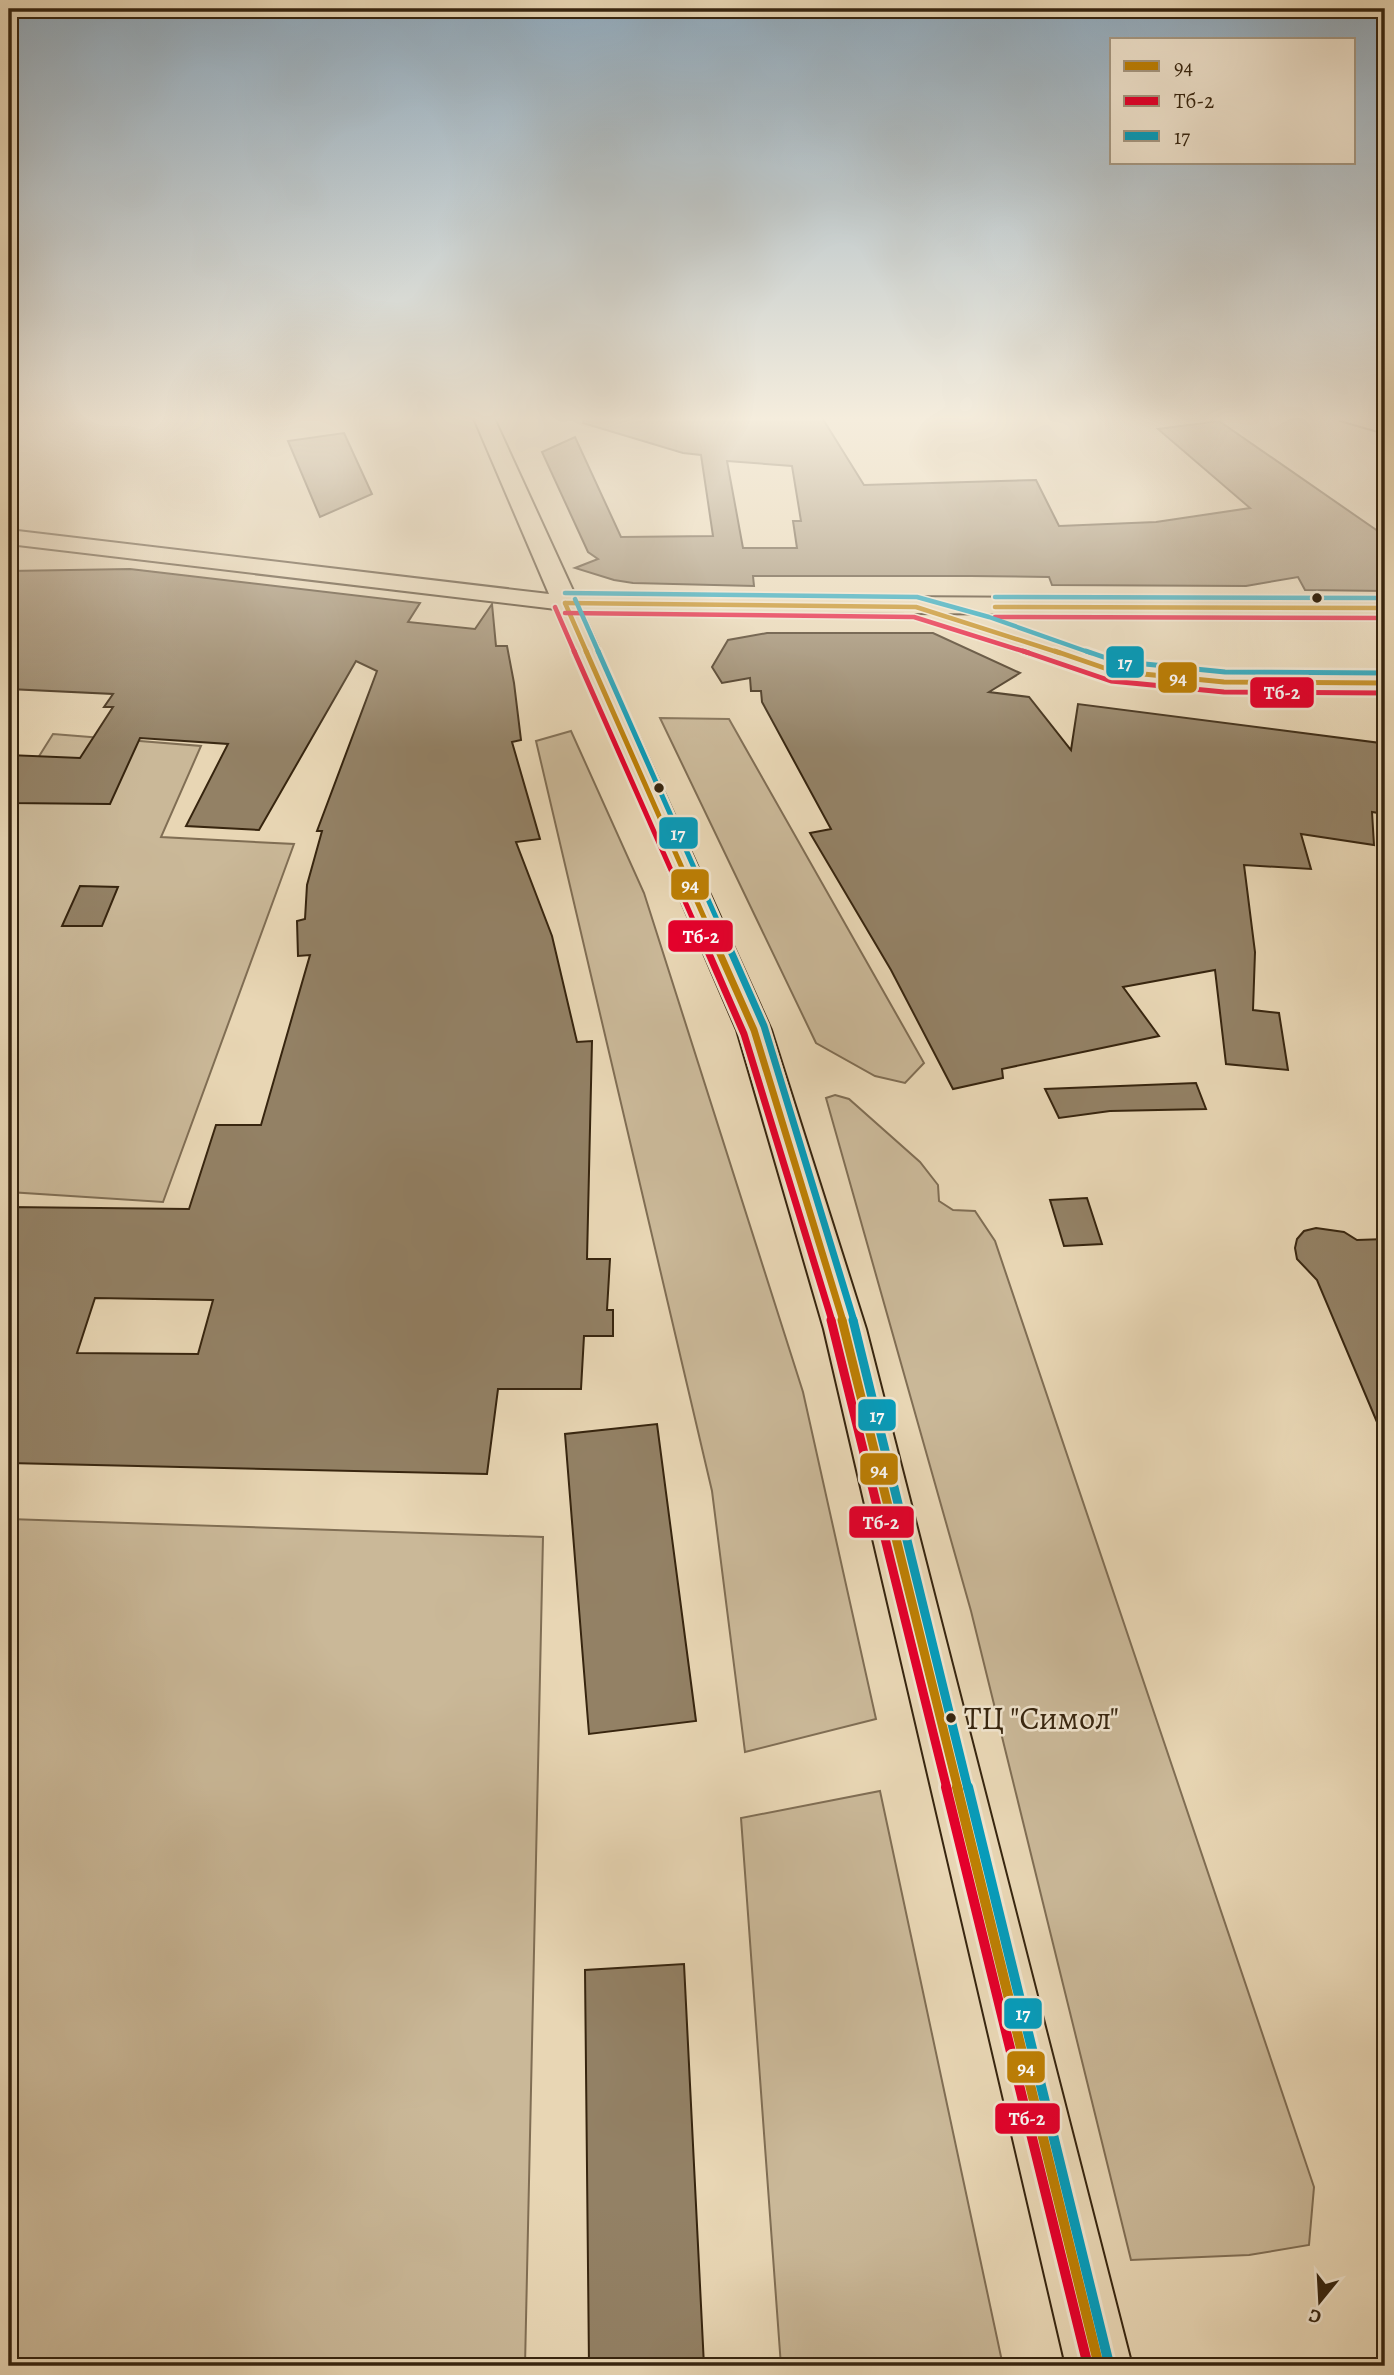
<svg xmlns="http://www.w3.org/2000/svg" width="1394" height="2375" font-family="Alegreya,serif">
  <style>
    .green { fill: #cab898; stroke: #806e54; stroke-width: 2 }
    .building { fill: #938165; stroke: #37250f; stroke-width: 2; fill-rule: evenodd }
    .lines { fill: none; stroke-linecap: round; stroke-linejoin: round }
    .primary-casing { stroke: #37250f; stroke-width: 4 }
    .primary { fill: #e8d6b4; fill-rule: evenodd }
    .bus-1-far4-casing { stroke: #f0e4ce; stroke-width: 8 }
    .bus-1-far3-casing { stroke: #f0e4ce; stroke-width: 10 }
    .bus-1-far2-casing { stroke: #f0e4ce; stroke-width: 12 }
    .bus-1-far1-casing { stroke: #f0e4ce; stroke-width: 14 }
    .bus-1-casing { stroke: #f0e4ce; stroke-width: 16 }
    .bus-2-far4-casing { stroke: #f0e4ce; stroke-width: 8 }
    .bus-2-far3-casing { stroke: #f0e4ce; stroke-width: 10 }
    .bus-2-far2-casing { stroke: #f0e4ce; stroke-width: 12 }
    .bus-2-far1-casing { stroke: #f0e4ce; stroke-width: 14 }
    .bus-2-casing { stroke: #f0e4ce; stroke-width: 16 }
    .bus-3-far4-casing { stroke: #f0e4ce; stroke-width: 8 }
    .bus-3-far3-casing { stroke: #f0e4ce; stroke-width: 10 }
    .bus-3-far2-casing { stroke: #f0e4ce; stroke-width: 12 }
    .bus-3-far1-casing { stroke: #f0e4ce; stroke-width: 14 }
    .bus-3-casing { stroke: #f0e4ce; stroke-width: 16 }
    .bus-1-far4 { stroke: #bd7f04; stroke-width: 4.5 }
    .bus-1-far3 { stroke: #bd7f04; stroke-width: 5 }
    .bus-1-far2 { stroke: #bd7f04; stroke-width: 7 }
    .bus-1-far1 { stroke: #bd7f04; stroke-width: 9 }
    .bus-1 { stroke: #bd7f04; stroke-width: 10 }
    .bus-2-far4 { stroke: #e4002b; stroke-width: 4.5 }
    .bus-2-far3 { stroke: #e4002b; stroke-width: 5 }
    .bus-2-far2 { stroke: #e4002b; stroke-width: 7 }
    .bus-2-far1 { stroke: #e4002b; stroke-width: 9 }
    .bus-2 { stroke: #e4002b; stroke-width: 10 }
    .bus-3-far4 { stroke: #069cbb; stroke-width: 4.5 }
    .bus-3-far3 { stroke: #069cbb; stroke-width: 5 }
    .bus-3-far2 { stroke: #069cbb; stroke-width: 7 }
    .bus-3-far1 { stroke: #069cbb; stroke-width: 9 }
    .bus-3 { stroke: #069cbb; stroke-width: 10 }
    .bus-dot { fill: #37250f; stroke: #f0e4ce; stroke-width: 2.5 }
    .labels { text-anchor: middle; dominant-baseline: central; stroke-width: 5; stroke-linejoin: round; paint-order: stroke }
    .near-bus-label { font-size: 32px; fill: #37250f; stroke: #f0e4ce; text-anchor: start }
    .line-badge { stroke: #f0e4ce; stroke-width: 2.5 }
    .badge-label { font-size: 19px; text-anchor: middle; font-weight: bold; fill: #fff }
  </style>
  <rect width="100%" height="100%" fill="#e8d6b4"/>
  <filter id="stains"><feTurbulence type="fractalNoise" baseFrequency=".00286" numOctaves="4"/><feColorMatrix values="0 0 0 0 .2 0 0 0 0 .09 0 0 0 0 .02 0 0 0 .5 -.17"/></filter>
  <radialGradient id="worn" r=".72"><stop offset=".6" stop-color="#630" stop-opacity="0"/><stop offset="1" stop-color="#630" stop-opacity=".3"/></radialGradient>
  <g class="green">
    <path d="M660,718L729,719L924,1063L905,1083L875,1076L816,1043Z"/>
    <path d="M571,731L644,893L803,1392L876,1719L745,1752L712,1491L536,741Z"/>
    <path d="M53,734L201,746L161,837L294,844L163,1202L9,1192V804Z"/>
    <path d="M835,1095L849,1099L920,1162L938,1185L939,1201L953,1210L975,1211L995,1241L1314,2187L1309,2245L1249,2255L1131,2260L971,1611L826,1098Z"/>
    <path d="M9,1519L543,1537L525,2366H9Z"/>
    <path d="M880,1791L1003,2366H781L741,1818Z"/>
  </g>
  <g class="building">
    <path d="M584,416H821L864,485L1036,480L1059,526L1156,522L1250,508L1158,429L1219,421L1385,536V591L1305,590L1298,577L1246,586L1052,585L1049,577L970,576H753L754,586L633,583L614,580L575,568L598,559L588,552L542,452L575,437L621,537L713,536L701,455L683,453L583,423ZM727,461L792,466L801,521H793L797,548H743Z"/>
    <path d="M344,433L372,494L320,517L288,441Z"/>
    <path d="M130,569L420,603L408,622L475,629L492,604L496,646H507L514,683L521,740L512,742L540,839L516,842L552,936L577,1042L592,1041L587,1259H610L607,1310H613V1336H584L581,1389H498L487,1474L9,1463V1207L189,1209L216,1125H261L310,955L298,956L297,921L305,919L307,885L322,831H317L377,671L356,661L259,830L186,826L228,744L140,738L110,804L9,803V755L80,758L113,707H104L113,694L9,689V571ZM95,1298L213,1300L198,1354L77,1353Z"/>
    <path d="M767,633H933L1020,673L989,692L1029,697L1071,750L1078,704L1380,743L1383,772L1385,773V814L1372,812L1374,845L1301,834L1311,869L1244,865L1255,952L1253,1010L1279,1013L1288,1070L1226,1064L1215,970L1123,987L1159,1036L1002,1069L1003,1078L953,1089L891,970L810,833L831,829L762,702L761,691H751L750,678L722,683L712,667L728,640Z"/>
    <path d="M80,886L118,887L102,926H62Z"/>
    <path d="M1196,1083L1206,1109L1110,1111L1059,1118L1045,1089Z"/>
    <path d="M1087,1198L1102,1244L1064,1246L1050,1200Z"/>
    <path d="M1316,1228L1344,1232L1357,1240L1385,1239V1441L1317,1280L1297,1259L1295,1248L1297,1239L1304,1231Z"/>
    <path d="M657,1424L696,1721L589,1734L565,1434Z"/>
    <path d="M684,1964L704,2366H589L585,1970Z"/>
  </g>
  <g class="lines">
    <g class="primary-casing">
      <g id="primary">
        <path d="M473,416H493L575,595L1385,600V616L582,611L771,1030L866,1329L1132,2366H1066L824,1329L737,1030L556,609L9,544V530L549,594Z"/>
        <path d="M1337,416H1369L1385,420V433L1340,420Z"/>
      </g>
    </g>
    <use href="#primary" class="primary"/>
    <g class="bus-1-far4-casing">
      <g id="bus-1-far4">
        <path d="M565,603L587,653"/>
        <path d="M565,603L916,607L1060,653"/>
        <path d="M995,607L1385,608"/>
      </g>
    </g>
    <g class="bus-1-far3-casing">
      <g id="bus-1-far3">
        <path d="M586,651L718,949"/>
        <path d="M1055,651L1113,671L1224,682L1385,683"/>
      </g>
    </g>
    <g class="bus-1-far2-casing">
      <path id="bus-1-far2" d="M717,947L754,1030L843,1321"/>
    </g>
    <g class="bus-1-far1-casing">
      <path id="bus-1-far1" d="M842,1320L958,1789"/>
    </g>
    <g class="bus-1-casing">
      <path id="bus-1" d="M957,1787L1099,2366"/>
    </g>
    <g class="bus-2-far4-casing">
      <g id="bus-2-far4">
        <path d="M555,607L575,653"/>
        <path d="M565,613L914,617L1029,653"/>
        <path d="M995,617L1385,618"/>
      </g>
    </g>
    <g class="bus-2-far3-casing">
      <g id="bus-2-far3">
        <path d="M574,651L706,949"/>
        <path d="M1023,651L1111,681L1224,692L1385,693"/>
      </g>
    </g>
    <g class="bus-2-far2-casing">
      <path id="bus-2-far2" d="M706,947L744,1034L832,1321"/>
    </g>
    <g class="bus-2-far1-casing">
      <path id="bus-2-far1" d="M831,1320L947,1789"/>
    </g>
    <g class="bus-2-casing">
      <path id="bus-2" d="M946,1787L1088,2366"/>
    </g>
    <g class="bus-3-far4-casing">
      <g id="bus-3-far4">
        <path d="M565,593L917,597L989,617L1091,653"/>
        <path d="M995,597L1385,598"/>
        <path d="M575,599L599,653"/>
      </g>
    </g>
    <g class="bus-3-far3-casing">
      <g id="bus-3-far3">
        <path d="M598,651L730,949"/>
        <path d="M1086,651L1115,661L1225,672L1385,673"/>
      </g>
    </g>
    <g class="bus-3-far2-casing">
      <path id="bus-3-far2" d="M729,947L764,1026L854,1321"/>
    </g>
    <g class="bus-3-far1-casing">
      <path id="bus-3-far1" d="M853,1320L968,1789"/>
    </g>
    <g class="bus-3-casing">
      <path id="bus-3" d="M968,1787L1109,2364"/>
    </g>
    <use href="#bus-1-far4" class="bus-1-far4"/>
    <use href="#bus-1-far3" class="bus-1-far3"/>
    <use href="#bus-1-far2" class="bus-1-far2"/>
    <use href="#bus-1-far1" class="bus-1-far1"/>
    <use href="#bus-1" class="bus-1"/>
    <use href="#bus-2-far4" class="bus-2-far4"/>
    <use href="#bus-2-far3" class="bus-2-far3"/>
    <use href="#bus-2-far2" class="bus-2-far2"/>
    <use href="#bus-2-far1" class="bus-2-far1"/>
    <use href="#bus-2" class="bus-2"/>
    <use href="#bus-3-far4" class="bus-3-far4"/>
    <use href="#bus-3-far3" class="bus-3-far3"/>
    <use href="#bus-3-far2" class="bus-3-far2"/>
    <use href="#bus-3-far1" class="bus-3-far1"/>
    <use href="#bus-3" class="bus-3"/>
  </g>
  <linearGradient id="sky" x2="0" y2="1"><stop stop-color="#90aabd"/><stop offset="0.56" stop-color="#f5eddd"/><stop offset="1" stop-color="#f5eddd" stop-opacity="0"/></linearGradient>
  <rect width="1394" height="748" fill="url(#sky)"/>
  <g class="bus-dot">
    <circle cx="1317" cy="598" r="6"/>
    <circle cx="659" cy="788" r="6"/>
    <circle cx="951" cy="1718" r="6"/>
  </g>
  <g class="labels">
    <g class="near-bus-label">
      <text x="964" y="1718">ТЦ "Симол"</text>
    </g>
  </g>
  <g class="line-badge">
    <rect x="1105" y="645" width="40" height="34" rx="7" fill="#069cbb"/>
    <rect x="1157" y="661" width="41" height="33" rx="7" fill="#bd7f04"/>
    <rect x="1249" y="676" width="66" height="33" rx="7" fill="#e4002b"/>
    <rect x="658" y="816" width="41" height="34" rx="7" fill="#069cbb"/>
    <rect x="670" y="868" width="40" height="33" rx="7" fill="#bd7f04"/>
    <rect x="667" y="919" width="67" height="34" rx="7" fill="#e4002b"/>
    <rect x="857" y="1398" width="40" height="34" rx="7" fill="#069cbb"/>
    <rect x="859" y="1452" width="40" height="34" rx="7" fill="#bd7f04"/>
    <rect x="848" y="1505" width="67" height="34" rx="7" fill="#e4002b"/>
    <rect x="1003" y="1997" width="40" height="33" rx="7" fill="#069cbb"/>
    <rect x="1006" y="2050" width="40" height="34" rx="7" fill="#bd7f04"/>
    <rect x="994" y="2102" width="67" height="33" rx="7" fill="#e4002b"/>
  </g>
  <g class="badge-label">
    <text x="1125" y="669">17</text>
    <text x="1178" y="684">94</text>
    <text x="1282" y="699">Тб-2</text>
    <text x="678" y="840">17</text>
    <text x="690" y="891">94</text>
    <text x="701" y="943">Тб-2</text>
    <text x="877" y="1422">17</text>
    <text x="879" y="1476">94</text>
    <text x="881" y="1529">Тб-2</text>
    <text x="1023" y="2020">17</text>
    <text x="1026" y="2074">94</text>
    <text x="1027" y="2125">Тб-2</text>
  </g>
  <rect width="1394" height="2375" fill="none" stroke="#e8d6b4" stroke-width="35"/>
  <rect x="10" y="10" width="1373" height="2354" fill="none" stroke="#37250f" stroke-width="3.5"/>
  <rect x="18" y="18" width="1359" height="2340" fill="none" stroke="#37250f" stroke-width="2"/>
  <rect x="1110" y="38" width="245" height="126" fill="#f0e4ce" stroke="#a69882" stroke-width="2"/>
  <rect x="1124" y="61" width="35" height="10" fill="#bd7f04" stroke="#a69882" stroke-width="2"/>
  <text x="1174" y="74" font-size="21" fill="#37250f">94</text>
  <rect x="1124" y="96" width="35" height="10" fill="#e4002b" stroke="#a69882" stroke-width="2"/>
  <text x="1174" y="108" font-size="21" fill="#37250f">Тб-2</text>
  <rect x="1124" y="131" width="35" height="10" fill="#069cbb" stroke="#a69882" stroke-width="2"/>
  <text x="1174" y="144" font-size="21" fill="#37250f">17</text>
  <g transform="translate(1320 2301) rotate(198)" stroke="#f0e4ce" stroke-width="5" paint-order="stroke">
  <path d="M0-5L12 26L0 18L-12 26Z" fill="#37250f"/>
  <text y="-10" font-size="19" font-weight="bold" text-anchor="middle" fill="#37250f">С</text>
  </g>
  <rect width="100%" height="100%" filter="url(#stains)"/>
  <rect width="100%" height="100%" fill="url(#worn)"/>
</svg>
